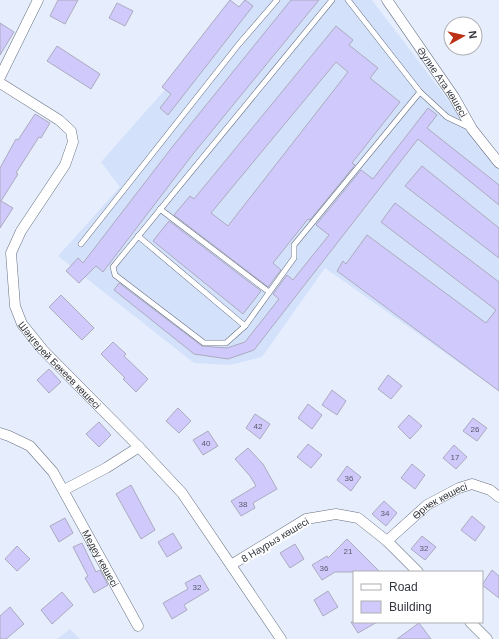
<svg xmlns="http://www.w3.org/2000/svg" width="499" height="639" font-family="Arial,sans-serif">
  <style>
    .built { fill: #d4e1fb }
    .building { fill: #cfcafb; stroke: #acaabe; fill-rule: evenodd }
    .lines { fill: none; stroke-linecap: round; stroke-linejoin: round }
    .service-casing { stroke: #677080; stroke-width: 6 }
    .minor-casing { stroke: #677080; stroke-width: 11 }
    .service { stroke: #fff; stroke-width: 5 }
    .minor { stroke: #fff; stroke-width: 10 }
    .labels { text-anchor: middle; dominant-baseline: central; stroke-width: 4; stroke-linejoin: round; paint-order: stroke }
    .number-label { font-size: 8px; fill: #595a6c }
    .street-label { font-size: 10px; fill: #32353d; stroke: #fff }
  </style>
  <rect width="100%" height="100%" fill="#e6eefe"/>
  <g class="built">
    <path d="M244,0H372L499,167V391L325,268L262,357L230,365L194,363L58,256L120,187L101,162Z"/>
    <path d="M70,629L80,639H57Z"/>
  </g>
  <g class="building">
    <path d="M58,0H78L65,24L50,16Z"/>
    <path d="M230,0L239,7L245,0L253,6L168,115L160,108L171,94L162,87Z"/>
    <path d="M291,0H319L193,154L103,272L96,266L79,283L66,271L78,258L83,263L173,146Z"/>
    <path d="M117,3L133,11L125,26L109,18Z"/>
    <path d="M0,23L14,32L0,55Z"/>
    <path d="M336,26L353,40L349,45L378,68L370,78L400,102L352,163L355,165L310,220L308,219L273,263L281,270L268,287L174,215L190,196L194,199ZM336,62L348,72L228,226L211,213Z"/>
    <path d="M57,46L100,74L91,89L47,61Z"/>
    <path d="M428,108L437,115L427,128L499,185V205L418,139L254,350L228,359L194,354L114,290L119,283L202,346L227,348L245,342L279,299L273,294L287,275L293,280L329,235L316,225L361,170L373,179Z"/>
    <path d="M35,114L50,123L41,138L39,137L16,173L18,174L1,201L13,208L0,228V168L16,139L18,140Z"/>
    <path d="M422,166L499,228V258L405,186Z"/>
    <path d="M395,203L499,282V391L337,271L343,261L346,264L367,235L486,323L496,310L381,222Z"/>
    <path d="M169,221L261,291L243,314L153,241Z"/>
    <path d="M61,295L94,328L82,340L49,307Z"/>
    <path d="M113,342L126,354L124,356L148,379L136,392L123,379L125,378L101,354Z"/>
    <path d="M49,369L61,382L49,393L37,380Z"/>
    <path d="M388,375L402,386L391,399L378,389Z"/>
    <path d="M332,390L346,401L337,415L322,405Z"/>
    <path d="M308,404L322,415L312,429L298,418Z"/>
    <path d="M178,408L191,421L179,433L166,421Z"/>
    <path d="M255,414L270,424L260,439L246,428Z"/>
    <path d="M409,415L422,426L410,439L398,427Z"/>
    <path d="M473,418L487,428L477,441L463,431Z"/>
    <path d="M99,422L111,435L99,447L86,434Z"/>
    <path d="M208,431L218,446L203,455L193,440Z"/>
    <path d="M308,444L322,455L311,468L297,457Z"/>
    <path d="M454,445L467,457L456,469L443,458Z"/>
    <path d="M248,448L263,464L277,489L253,503L255,508L241,516L231,501L256,486L250,476L235,459Z"/>
    <path d="M412,464L425,475L415,489L401,478Z"/>
    <path d="M347,466L361,477L351,491L337,480Z"/>
    <path d="M131,485L155,530L141,539L116,494Z"/>
    <path d="M384,501L397,513L386,526L372,514Z"/>
    <path d="M472,516L485,527L475,541L461,530Z"/>
    <path d="M65,518L73,533L59,542L50,526Z"/>
    <path d="M173,533L182,548L167,557L158,542Z"/>
    <path d="M422,536L436,547L425,560L411,549Z"/>
    <path d="M347,539L380,572H335L322,580L312,565L327,556L328,558Z"/>
    <path d="M82,543L96,572L100,570L108,585L94,593L85,578L88,576L73,547Z"/>
    <path d="M295,544L304,559L290,568L280,553Z"/>
    <path d="M17,546L30,559L17,571L5,559Z"/>
    <path d="M492,570L499,576V598L482,585Z"/>
    <path d="M200,575L209,590L184,605L187,610L172,619L163,603L188,589L185,583Z"/>
    <path d="M328,591L338,607L323,616L314,600Z"/>
    <path d="M62,592L73,605L52,624L41,610Z"/>
    <path d="M10,607L24,624L6,639H0V616Z"/>
    <path d="M351,622H377L358,633Z"/>
    <path d="M419,623L431,639H397Z"/>
  </g>
  <g class="lines">
    <g class="service-casing">
      <g id="service">
        <path d="M332,0L113,267L115,275L204,343H226L245,326L294,258V245L420,92"/>
        <path d="M348,0L420,92L447,117L470,128"/>
        <path d="M160,209L269,292"/>
        <path d="M138,236L245,326"/>
        <path d="M81,244L239,44L277,0"/>
      </g>
    </g>
    <g class="minor-casing">
      <g id="minor">
        <path id="s1" d="M387,0L454,97L472,129L499,163"/>
        <path d="M0,77L38,0"/>
        <path id="s2" d="M0,83L59,120L71,131L73,142L65,165L21,231L11,253L15,306L22,324L43,350L139,447L182,493L281,639"/>
        <path id="s3" d="M0,433L9,436L30,446L53,472L138,626"/>
        <path d="M64,490L106,468L139,447"/>
        <path id="s4" d="M387,541L427,505L459,488L472,484L490,490L499,497"/>
        <path d="M231,565L306,519L336,514L358,518L387,541L418,572"/>
        <path d="M470,622L487,639"/>
      </g>
    </g>
    <use href="#service" class="service"/>
    <use href="#minor" class="minor"/>
  </g>
  <g class="labels">
    <g class="number-label">
      <text x="258" y="426">42</text>
      <text x="475" y="429">26</text>
      <text x="206" y="443">40</text>
      <text x="455" y="457">17</text>
      <text x="349" y="478">36</text>
      <text x="243" y="504">38</text>
      <text x="385" y="513">34</text>
      <text x="424" y="548">32</text>
      <text x="348" y="551">21</text>
      <text x="324" y="568">36</text>
      <text x="197" y="587">32</text>
    </g>
    <g class="street-label">
      <text stroke="none"><textPath href="#s1" startOffset="99">Әулие Ата көшесі</textPath></text>
      <text stroke="none"><textPath href="#s2" startOffset="353">Шәңгерей Бөкеев көшесі</textPath></text>
      <text stroke="none"><textPath href="#s4" startOffset="67">Өрнек көшесі</textPath></text>
      <text transform="translate(275 540) rotate(-31)">8 Наурыз көшесі</text>
      <text stroke="none"><textPath href="#s3" startOffset="166">Медеу көшесі</textPath></text>
    </g>
  </g>
  <rect x="353" y="571" width="130" height="52" fill="#ffffff" stroke="#adaeb1"/>
  <rect x="361" y="584" width="20" height="6" fill="#ffffff" stroke="#adaeb1"/>
  <text x="389" y="591" font-size="12" fill="#32353d">Road</text>
  <rect x="361" y="601" width="20" height="12" fill="#cfcafb" stroke="#adaeb1"/>
  <text x="389" y="611" font-size="12" fill="#32353d">Building</text>
  <g transform="translate(463 36) rotate(82)"><circle r="19" fill="#ffffff" stroke="#adaeb1"/>
  <path d="M0-3L7 15L0 10L-7 15Z" fill="#bc3116"/>
  <text y="-6" font-size="11" font-weight="bold" text-anchor="middle" fill="#32353d">N</text>
  </g>
</svg>
